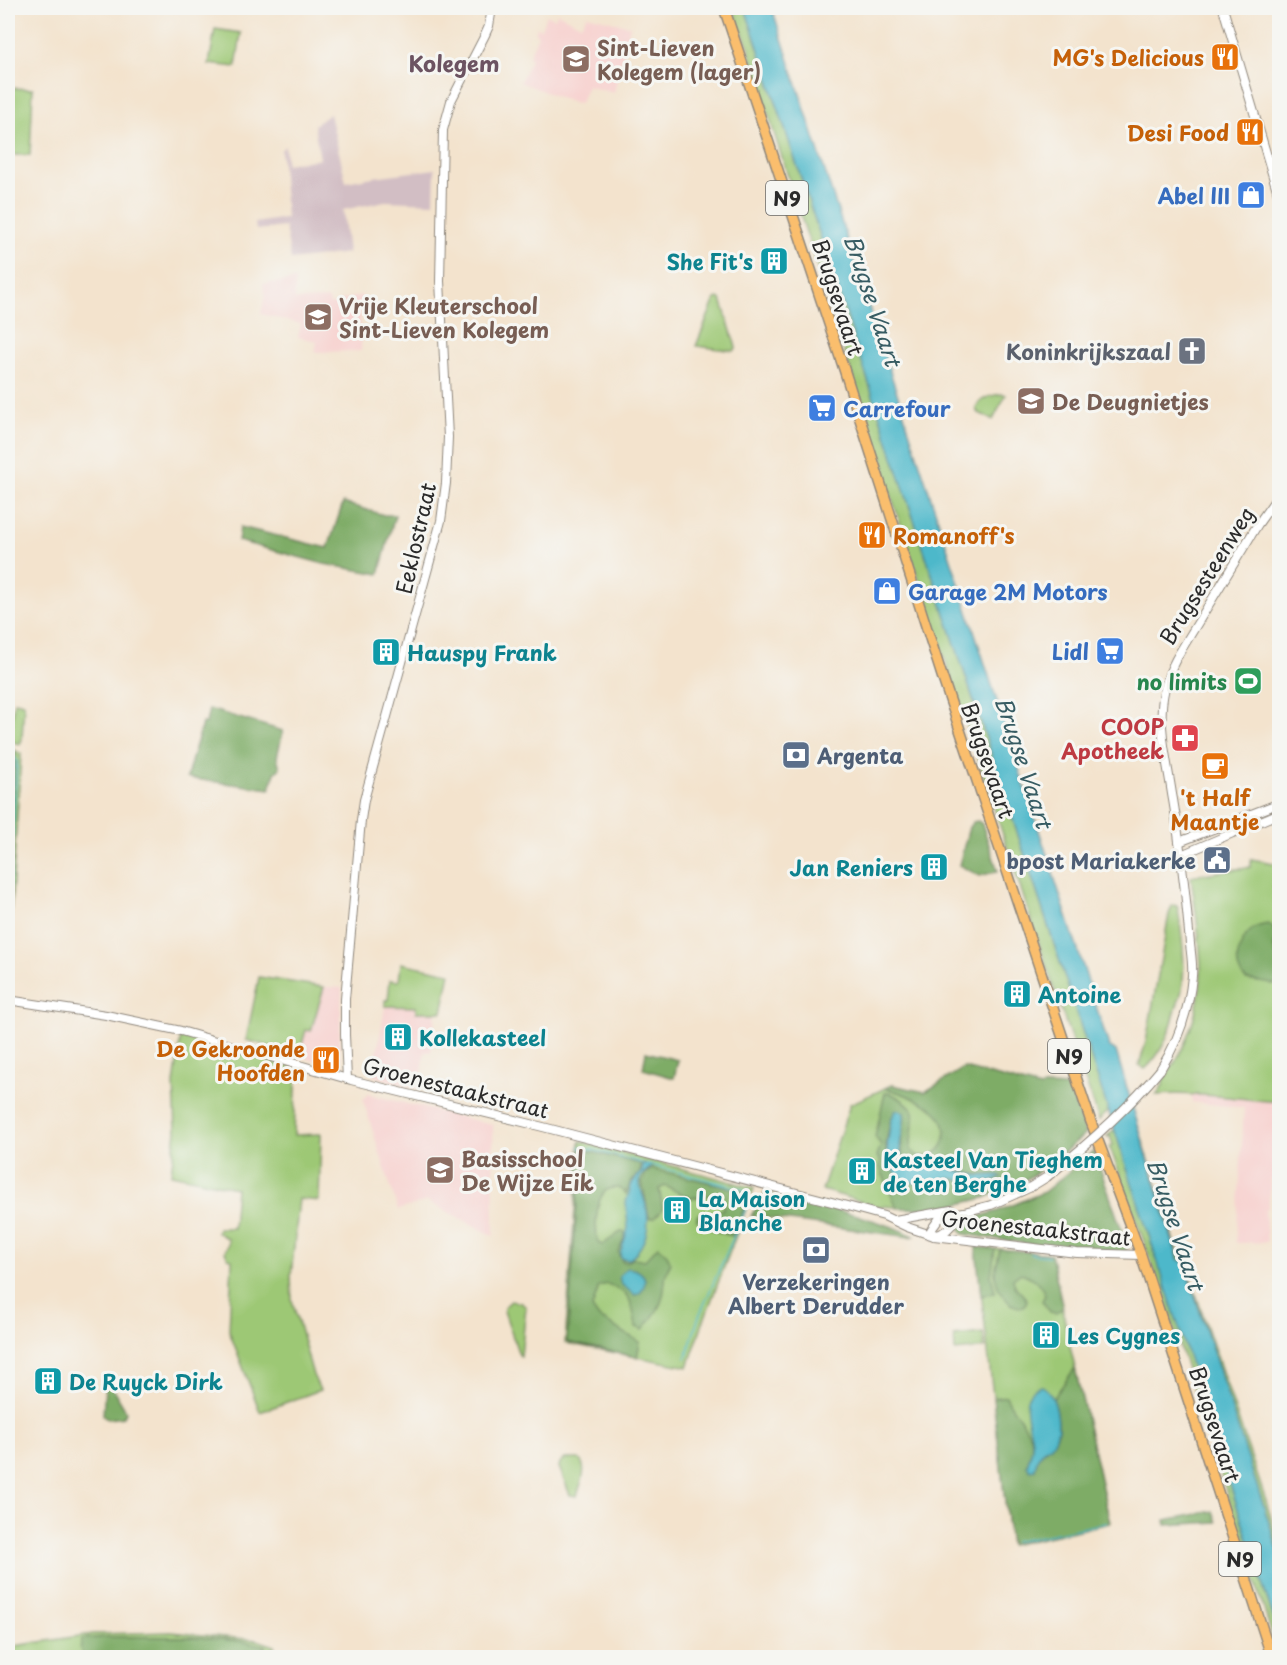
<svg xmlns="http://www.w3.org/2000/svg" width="1287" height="1665" font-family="'Playpen Sans',sans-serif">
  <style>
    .built { fill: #f7d0ce }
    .industrial { fill: #d2bec4 }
    .green { fill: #9dc875; stroke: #647a50; stroke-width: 1.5 }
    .forest { fill: #7eac66; stroke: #546c48; stroke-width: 1.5; fill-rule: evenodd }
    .water { fill: #4db8ca; stroke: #3c727a; stroke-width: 1.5 }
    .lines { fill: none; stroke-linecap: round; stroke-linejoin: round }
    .stream { stroke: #4db8ca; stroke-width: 1.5 }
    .minor-casing { stroke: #8f877c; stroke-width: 10 }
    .major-casing { stroke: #8f877c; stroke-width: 12 }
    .minor { stroke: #fff; stroke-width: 8 }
    .major { stroke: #fabe6d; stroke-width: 9 }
    .minor-bridge-casing { stroke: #8f877c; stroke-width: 10; stroke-linecap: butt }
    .minor-bridge { stroke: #fff; stroke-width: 8 }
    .labels { text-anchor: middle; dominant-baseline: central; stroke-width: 6; stroke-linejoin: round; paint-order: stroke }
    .shield { fill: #f6f6f2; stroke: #686867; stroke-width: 1.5 }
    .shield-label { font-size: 20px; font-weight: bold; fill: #2b2b2b }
    .education-label { font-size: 21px; font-weight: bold; fill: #785e54; stroke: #f6f6f2; text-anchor: start }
    .food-label { font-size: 21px; font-weight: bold; fill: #c56008; stroke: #f6f6f2; text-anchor: end }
    .shop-label { font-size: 21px; font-weight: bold; fill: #366cbe; stroke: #f6f6f2; text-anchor: end }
    .culture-label { font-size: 21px; font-weight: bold; fill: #0d838f; stroke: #f6f6f2; text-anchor: start }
    .street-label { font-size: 21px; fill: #2b2b2b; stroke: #f6f6f2 }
    .worship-label { font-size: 21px; font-weight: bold; fill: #5b616d; stroke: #f6f6f2; text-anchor: end }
    .leisure-label { font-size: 21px; font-weight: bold; fill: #27864d; stroke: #f6f6f2; text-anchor: end }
    .health-label { font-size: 21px; font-weight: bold; fill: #be3a42; stroke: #f6f6f2; text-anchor: end }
    .service-label { font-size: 21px; font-weight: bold; fill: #4e5e75; stroke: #f6f6f2; text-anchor: start }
    .neighbourhood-label { font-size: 22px; font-weight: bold; fill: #6c5361; stroke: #f6f6f2 }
    .water-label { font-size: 22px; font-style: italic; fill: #375c63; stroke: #f6f6f2 }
  </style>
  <rect width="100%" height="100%" fill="#f6f6f2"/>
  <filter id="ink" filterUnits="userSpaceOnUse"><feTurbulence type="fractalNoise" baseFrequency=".0167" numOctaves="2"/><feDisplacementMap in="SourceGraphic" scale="12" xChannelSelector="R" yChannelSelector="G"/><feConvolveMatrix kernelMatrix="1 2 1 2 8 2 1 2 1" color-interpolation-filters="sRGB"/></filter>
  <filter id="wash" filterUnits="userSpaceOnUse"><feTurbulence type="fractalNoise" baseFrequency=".008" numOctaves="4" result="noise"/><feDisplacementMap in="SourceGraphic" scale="24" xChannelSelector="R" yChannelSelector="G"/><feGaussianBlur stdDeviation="1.35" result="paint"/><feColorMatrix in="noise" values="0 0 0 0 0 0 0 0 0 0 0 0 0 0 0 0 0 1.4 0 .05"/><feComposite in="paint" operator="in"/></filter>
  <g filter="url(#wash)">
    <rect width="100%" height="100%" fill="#f3e3cd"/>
    <g class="built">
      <path d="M557,13L581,25L587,15L630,26L614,93L587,86L580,103L577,102L576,104L520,82L531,60L529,56L538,35L535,33L537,27L541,29L546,15L555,18Z"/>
      <path d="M295,280V300L329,299L330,304H338V301L362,295L360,327L362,328L361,351L315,352L317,341L298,337L301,324L261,314L265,296L263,284Z"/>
      <path d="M324,987L342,988L339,1055L341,1056L340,1067L299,1056L306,1030L311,1031Z"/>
      <path d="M385,1006L416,1007V1012H436L431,1052L425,1051L420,1089L373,1076Z"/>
      <path d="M368,1094L493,1125L494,1236L427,1201L398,1210L363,1100Z"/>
      <path d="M1192,1095L1279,1102V1178L1271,1179L1268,1208L1265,1209L1267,1242L1236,1243L1244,1108L1192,1102Z"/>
    </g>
    <path class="industrial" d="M330,114L346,182L373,177L435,169L434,203L385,201L343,210L348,253L291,260L285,227L256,230L255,223L286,218L281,150L285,146L286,164L320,159L314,125Z"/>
    <g class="green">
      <path d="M733,8H745L1109,1111L1099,1120L1044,959L887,483L883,460L869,428L776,139L749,51L750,49L738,23Z"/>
      <path d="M215,29L241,33L236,67L209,64Z"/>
      <path d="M8,88L33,89L30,155H11L8,153Z"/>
      <path d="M718,298L721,299L735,344L736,348L734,351L696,346L715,299Z"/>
      <path d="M1003,394L1006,395L993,420L977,412L976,407C982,397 992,395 1003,394Z"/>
      <path d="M14,701L20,702L24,704L22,739L20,744L15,743L10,737Z"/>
      <path d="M8,746L21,754L8,957Z"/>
      <path d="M1251,859L1279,864V1102C1241,1099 1194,1092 1156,1095L1163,1085V1080C1185,1052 1201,1008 1201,972C1201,940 1195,907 1191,876L1251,867Z"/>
      <path d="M1174,905L1177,906L1178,909C1182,935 1186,963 1182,989C1181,997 1177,1004 1175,1012C1170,1033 1162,1054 1145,1069L1139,1065L1146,1042L1169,914L1172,906Z"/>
      <path d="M401,963L450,973L442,1012H416V1007L385,1006V1000H388L390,980L399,981Z"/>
      <path d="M259,977L324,987L311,1031L306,1030L299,1055L246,1040Z"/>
      <path d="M181,1035L297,1069L294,1135L321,1134L319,1201L299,1199L291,1276L292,1300L313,1375L320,1390L260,1412L229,1331L232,1259L228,1258L225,1251L228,1245V1239L217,1232L218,1228H233L236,1188L171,1174L176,1131L174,1084Z"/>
      <path d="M964,1068L1040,1088L1043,1086L1069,1087L1086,1133L1053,1162L1020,1183L984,1198L937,1209L877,1206L822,1190L850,1104L892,1085L925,1092Z"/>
      <path d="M1115,1129L1279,1635V1656L1163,1294L1112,1153L1109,1147L1113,1145L1110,1136L1106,1137Z"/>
      <path d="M1141,1135L1179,1256L1184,1259L1265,1498L1279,1544V1553L1184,1263L1178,1259Z"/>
      <path d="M580,1141L754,1188L704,1320L688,1367L565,1343Z"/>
      <path d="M976,1247L1051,1254L1070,1346L1110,1523L1010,1545Z"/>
      <path d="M511,1301L521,1303L526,1307L521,1356L519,1355L504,1311V1307Z"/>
      <path d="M983,1333L985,1348L955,1351L954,1336Z"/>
      <path d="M565,1459H579C589,1469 580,1484 577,1496L570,1495L559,1467L560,1463Z"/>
      <path d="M171,1632L257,1640L275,1646L265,1658H8V1647L93,1634Z"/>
    </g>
    <g class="forest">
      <path d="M343,503L384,515H395L379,574L324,564L238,541L240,527L328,548Z"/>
      <path d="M209,709L283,731L277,757L280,768L275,773L270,789L187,778C191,759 198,741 202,723H206Z"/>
      <path d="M8,752L16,754L9,863H8Z"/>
      <path d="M978,821L982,824L998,871L980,876L959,865L969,827L973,822Z"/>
      <path d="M1268,924L1273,927L1276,934L1274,949L1279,961V985L1246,980C1245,979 1240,973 1240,972C1233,959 1242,936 1254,928C1258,926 1263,925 1268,924Z"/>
      <path d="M646,1052L678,1060L674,1078L643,1069Z"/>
      <path d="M964,1068L1040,1088L1043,1086L1069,1087L1086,1133L1053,1162L1020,1183L984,1198L937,1209L897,1208L880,1168V1160L877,1156L881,1145L875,1137L885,1093L888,1092C927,1111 910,1116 911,1150L918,1156C922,1156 927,1157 931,1155C949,1148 949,1124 936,1112C922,1100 902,1093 885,1088L892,1085L925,1092ZM891,1118L901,1136L902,1156C916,1172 933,1164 952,1168C963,1171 973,1175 985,1176L969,1183L949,1177L940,1178L927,1184L903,1178L894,1170L887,1161L886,1144Z"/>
      <path d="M581,1149L641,1164L640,1173L632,1180L626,1194C623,1189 620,1188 614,1188C594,1188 595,1229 598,1243L602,1245L622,1231L626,1234L618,1252L622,1261L626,1262L634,1258L645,1260L658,1246L666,1253L671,1263C663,1276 666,1282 663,1296C660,1309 651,1319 643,1330L636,1327C632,1302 632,1293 607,1284L599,1286L592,1308L598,1317L640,1342L637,1357L567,1342Z"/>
      <path d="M1094,1151L1128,1248L1124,1252L1042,1246L964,1234C959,1229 958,1227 960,1222L998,1211L1044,1192Z"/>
      <path d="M652,1169L741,1190C753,1200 737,1224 732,1236L716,1231L697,1220V1216L702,1212H716L723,1209V1202L709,1196L690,1198L665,1186L659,1189L663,1209L654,1218H649L642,1182L645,1174Z"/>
      <path d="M765,1193L857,1215L890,1226L914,1236L910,1237L751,1216Z"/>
      <path d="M976,1247L995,1249L991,1276L995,1292L981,1296Z"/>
      <path d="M1000,1249L1051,1254L1063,1308L1056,1313L1050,1312L1042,1301L1045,1295C1042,1284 1031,1276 1021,1273L1013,1279C1014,1289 1022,1292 1027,1300L1024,1307C1008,1309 995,1288 995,1273C996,1266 998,1257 1000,1249Z"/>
      <path d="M1075,1368L1110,1523L1010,1545L993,1398L1006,1396C1012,1411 1029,1426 1032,1441C1033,1449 1030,1457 1027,1465L1035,1469C1038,1450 1043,1454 1053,1442C1063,1431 1056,1411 1052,1400Z"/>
      <path d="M108,1383L110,1384L126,1411L124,1417L108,1419L103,1415L105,1386Z"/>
      <path d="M1213,1511L1217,1522L1166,1525L1165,1520Z"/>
      <path d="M107,1637C159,1637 216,1634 266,1646L258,1658L157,1657L132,1651L129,1657L84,1658L80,1649L82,1639Z"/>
    </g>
    <g class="water">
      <path d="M745,8H772L1109,1046L1116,1051L1178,1259L1184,1263L1279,1553V1635L1055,947Z"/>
      <path d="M899,1110L904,1113C906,1127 897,1142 901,1154C904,1161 913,1166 920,1167C929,1168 942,1166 952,1169C960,1171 967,1174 975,1175C983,1176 991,1175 998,1175L1001,1178C990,1181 981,1184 970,1183C962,1181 954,1178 947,1178C936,1178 927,1186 915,1183C888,1176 884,1157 889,1133C890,1125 891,1118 895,1111Z"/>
      <path d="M643,1163L653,1166C648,1170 642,1173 640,1179C639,1186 642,1192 644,1198C650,1217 650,1236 637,1252C632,1258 630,1261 621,1258L620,1254L628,1228L626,1202L632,1183L642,1171Z"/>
      <path d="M627,1268C643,1270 650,1278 641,1292L635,1295L621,1284L619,1276Z"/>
      <path d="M1042,1386C1057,1395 1063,1428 1053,1443C1049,1449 1052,1444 1046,1448C1038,1453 1037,1460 1035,1469L1030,1470L1027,1465C1030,1457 1033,1449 1032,1441C1030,1423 1016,1391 1042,1386Z"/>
    </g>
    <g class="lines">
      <g class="stream">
        <path d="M8,750L17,761L8,917"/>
        <path d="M579,1147L590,1149L642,1163"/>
        <path d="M647,1164L742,1189C748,1192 749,1196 749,1202L699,1316L686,1358"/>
        <path d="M1030,1254L1049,1256"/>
        <path d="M1014,1542L1107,1523"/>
      </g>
    </g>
  </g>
  <g filter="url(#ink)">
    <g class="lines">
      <g class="minor-casing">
        <g id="minor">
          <path d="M1223,8L1280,200"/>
          <path d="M1179,842L1280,803"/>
          <path d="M1181,855L1280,813"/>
          <path d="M8,1000L106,1015L181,1031L351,1080L543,1127L851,1207L884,1216L907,1227L934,1236L1077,1253L1141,1255"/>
          <path d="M1160,1070C1178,1042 1189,1010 1192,976C1193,965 1191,954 1190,944C1188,921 1186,898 1183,875C1180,848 1177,821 1172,794C1164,741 1150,701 1180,652L1258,524L1280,493"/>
          <path d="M347,1079L345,1035V999L361,820L364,800L441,521L446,483L448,437L440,281L443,130L451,101L485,35L489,26L492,8"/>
          <path d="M895,1220L951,1210"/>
          <path d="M937,1235C949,1232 953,1221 963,1213"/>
          <path d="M934,1236L931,1230L939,1219L946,1215L964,1212L991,1205L1029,1188L1047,1177"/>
        </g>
      </g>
      <g class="major-casing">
        <path id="major" d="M724,8L844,369L943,679L1091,1122L1141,1255L1272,1658"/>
      </g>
      <use href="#minor" class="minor"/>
      <use href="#major" class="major"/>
      <g class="minor-bridge-casing">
        <path id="minor-bridge" d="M1047,1177C1087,1145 1127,1110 1160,1070"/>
      </g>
      <use href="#minor-bridge" class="minor-bridge"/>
    </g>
  </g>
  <defs>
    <g id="restaurant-square" transform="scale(1.5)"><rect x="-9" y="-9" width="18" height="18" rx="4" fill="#e8710a" stroke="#f6f6f2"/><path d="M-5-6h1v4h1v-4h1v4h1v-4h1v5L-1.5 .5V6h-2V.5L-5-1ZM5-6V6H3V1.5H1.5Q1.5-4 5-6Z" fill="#fff"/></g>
    <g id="school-square" transform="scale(1.5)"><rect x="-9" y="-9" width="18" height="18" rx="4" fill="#8d6e63" stroke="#f6f6f2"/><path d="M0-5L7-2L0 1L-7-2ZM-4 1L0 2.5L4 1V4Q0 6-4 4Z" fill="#fff"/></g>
    <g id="shop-square" transform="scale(1.5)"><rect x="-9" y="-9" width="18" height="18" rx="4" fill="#3f7fe0" stroke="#f6f6f2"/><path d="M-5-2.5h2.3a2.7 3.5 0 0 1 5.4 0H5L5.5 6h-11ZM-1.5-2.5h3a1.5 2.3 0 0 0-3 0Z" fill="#fff"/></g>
    <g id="building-square" transform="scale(1.5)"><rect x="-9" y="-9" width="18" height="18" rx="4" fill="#0f9aa8" stroke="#f6f6f2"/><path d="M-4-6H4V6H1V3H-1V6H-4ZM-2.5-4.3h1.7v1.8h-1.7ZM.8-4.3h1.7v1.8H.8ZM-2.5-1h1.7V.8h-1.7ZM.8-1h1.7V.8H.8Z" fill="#fff"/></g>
    <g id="church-square" transform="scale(1.5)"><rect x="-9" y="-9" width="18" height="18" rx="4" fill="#6b7280" stroke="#f6f6f2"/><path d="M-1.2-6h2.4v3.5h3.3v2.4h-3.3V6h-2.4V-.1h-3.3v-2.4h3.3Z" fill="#fff"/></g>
    <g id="supermarket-square" transform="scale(1.5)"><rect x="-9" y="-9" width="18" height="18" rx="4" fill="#3f7fe0" stroke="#f6f6f2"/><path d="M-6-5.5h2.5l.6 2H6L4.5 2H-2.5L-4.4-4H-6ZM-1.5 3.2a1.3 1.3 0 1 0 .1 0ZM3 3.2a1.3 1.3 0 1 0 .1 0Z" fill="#fff"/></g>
    <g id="stadium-square" transform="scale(1.5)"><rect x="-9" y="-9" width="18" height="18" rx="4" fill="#2e9e5b" stroke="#f6f6f2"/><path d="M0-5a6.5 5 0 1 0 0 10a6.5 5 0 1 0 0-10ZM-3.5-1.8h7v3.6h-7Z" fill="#fff"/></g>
    <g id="pharmacy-square" transform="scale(1.5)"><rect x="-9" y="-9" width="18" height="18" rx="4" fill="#e0444e" stroke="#f6f6f2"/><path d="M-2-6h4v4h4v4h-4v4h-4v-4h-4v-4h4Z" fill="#fff"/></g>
    <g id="bank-square" transform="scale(1.5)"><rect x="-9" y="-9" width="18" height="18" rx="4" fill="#5c6f8a" stroke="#f6f6f2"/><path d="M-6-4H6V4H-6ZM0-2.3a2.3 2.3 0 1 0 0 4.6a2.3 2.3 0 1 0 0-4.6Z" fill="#fff"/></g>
    <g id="cafe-square" transform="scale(1.5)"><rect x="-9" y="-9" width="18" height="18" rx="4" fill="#e8710a" stroke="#f6f6f2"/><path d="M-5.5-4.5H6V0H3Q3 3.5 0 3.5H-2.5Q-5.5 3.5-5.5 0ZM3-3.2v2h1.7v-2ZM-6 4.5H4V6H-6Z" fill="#fff"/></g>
    <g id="civic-square" transform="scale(1.5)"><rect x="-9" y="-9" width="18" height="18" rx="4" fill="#5c6f8a" stroke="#f6f6f2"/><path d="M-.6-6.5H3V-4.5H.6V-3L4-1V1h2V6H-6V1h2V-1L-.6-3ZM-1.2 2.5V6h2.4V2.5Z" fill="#fff"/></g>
  </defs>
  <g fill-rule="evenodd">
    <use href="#restaurant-square" x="1225" y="57"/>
    <use href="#school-square" x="576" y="59"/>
    <use href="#restaurant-square" x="1250" y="132"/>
    <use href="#shop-square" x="1251" y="195"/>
    <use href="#building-square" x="774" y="261"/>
    <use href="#school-square" x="318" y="317"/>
    <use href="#church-square" x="1192" y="351"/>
    <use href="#school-square" x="1031" y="401"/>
    <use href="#supermarket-square" x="822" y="408"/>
    <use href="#restaurant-square" x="872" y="535"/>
    <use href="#shop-square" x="887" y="591"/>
    <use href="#supermarket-square" x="1110" y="651"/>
    <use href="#building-square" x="386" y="652"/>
    <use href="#stadium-square" x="1248" y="681"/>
    <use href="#pharmacy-square" x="1185" y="738"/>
    <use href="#bank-square" x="796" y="755"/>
    <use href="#cafe-square" x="1215" y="766"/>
    <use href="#civic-square" x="1217" y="860"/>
    <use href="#building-square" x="934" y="867"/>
    <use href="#building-square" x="1017" y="994"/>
    <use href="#building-square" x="398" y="1037"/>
    <use href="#restaurant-square" x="326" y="1060"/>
    <use href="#school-square" x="440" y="1170"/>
    <use href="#building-square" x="862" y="1171"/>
    <use href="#building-square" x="677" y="1210"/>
    <use href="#bank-square" x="816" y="1250"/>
    <use href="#building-square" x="1046" y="1335"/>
    <use href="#building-square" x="48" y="1381"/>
  </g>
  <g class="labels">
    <g class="shield">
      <rect x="766" y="181" width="42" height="34" rx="4.5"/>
      <rect x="1048" y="1039" width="42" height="34" rx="4.5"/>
      <rect x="1219" y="1542" width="42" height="34" rx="4.5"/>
    </g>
    <g class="shield-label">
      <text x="787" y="198">N9</text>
      <text x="1069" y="1056">N9</text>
      <text x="1240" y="1559">N9</text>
    </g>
    <g class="education-label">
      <text x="597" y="47">Sint-Lieven<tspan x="597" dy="24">Kolegem (lager)</tspan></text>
      <text x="339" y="305">Vrije Kleuterschool<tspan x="339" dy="24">Sint-Lieven Kolegem</tspan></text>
      <text x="1052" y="401">De Deugnietjes</text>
      <text x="461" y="1158">Basisschool<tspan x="461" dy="24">De Wijze Eik</tspan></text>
    </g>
    <g class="food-label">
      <text x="1204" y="57">MG's Delicious</text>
      <text x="1229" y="132">Desi Food</text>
      <text x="893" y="535" text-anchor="start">Romanoff's</text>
      <text x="1215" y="797" text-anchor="middle">'t Half<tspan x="1215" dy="24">Maantje</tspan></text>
      <text x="305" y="1048">De Gekroonde<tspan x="305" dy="24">Hoofden</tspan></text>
    </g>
    <g class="shop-label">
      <text x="1230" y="195">Abel III</text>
      <text x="843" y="408" text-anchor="start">Carrefour</text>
      <text x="908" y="591" text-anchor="start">Garage 2M Motors</text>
      <text x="1089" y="651">Lidl</text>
    </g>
    <g class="culture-label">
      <text x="753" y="261" text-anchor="end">She Fit's</text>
      <text x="407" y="652">Hauspy Frank</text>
      <text x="913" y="867" text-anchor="end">Jan Reniers</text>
      <text x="1038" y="994">Antoine</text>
      <text x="419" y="1037">Kollekasteel</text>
      <text x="883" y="1159">Kasteel Van Tieghem<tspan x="883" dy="24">de ten Berghe</tspan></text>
      <text x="698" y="1198">La Maison<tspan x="698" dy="24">Blanche</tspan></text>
      <text x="1067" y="1335">Les Cygnes</text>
      <text x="69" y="1381">De Ruyck Dirk</text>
    </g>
    <g class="street-label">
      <text transform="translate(839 297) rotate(72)">Brugsevaart</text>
      <text transform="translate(415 538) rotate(-77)">Eeklostraat</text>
      <text transform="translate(1206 575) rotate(-58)">Brugsesteenweg</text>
      <text transform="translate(989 760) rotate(71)">Brugsevaart</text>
      <text transform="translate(456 1087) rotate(14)">Groenestaakstraat</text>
      <text transform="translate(1036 1227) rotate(6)">Groenestaakstraat</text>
      <text transform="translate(1216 1424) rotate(72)">Brugsevaart</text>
    </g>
    <g class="worship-label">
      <text x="1171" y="351">Koninkrijkszaal</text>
    </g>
    <g class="leisure-label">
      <text x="1227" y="681">no limits</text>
    </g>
    <g class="health-label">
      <text x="1164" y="726">COOP<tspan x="1164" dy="24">Apotheek</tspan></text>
    </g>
    <g class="service-label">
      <text x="817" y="755">Argenta</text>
      <text x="1196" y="860" text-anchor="end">bpost Mariakerke</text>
      <text x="816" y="1281" text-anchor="middle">Verzekeringen<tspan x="816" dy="24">Albert Derudder</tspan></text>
    </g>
    <g class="neighbourhood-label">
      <text x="454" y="62">Kolegem</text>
    </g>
    <g class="water-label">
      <text transform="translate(874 300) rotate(72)">Brugse Vaart</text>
      <text transform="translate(1025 762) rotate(72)">Brugse Vaart</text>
      <text transform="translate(1177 1224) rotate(72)">Brugse Vaart</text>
    </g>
  </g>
  <rect width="1287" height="1665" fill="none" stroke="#f6f6f2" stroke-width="30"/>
</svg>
